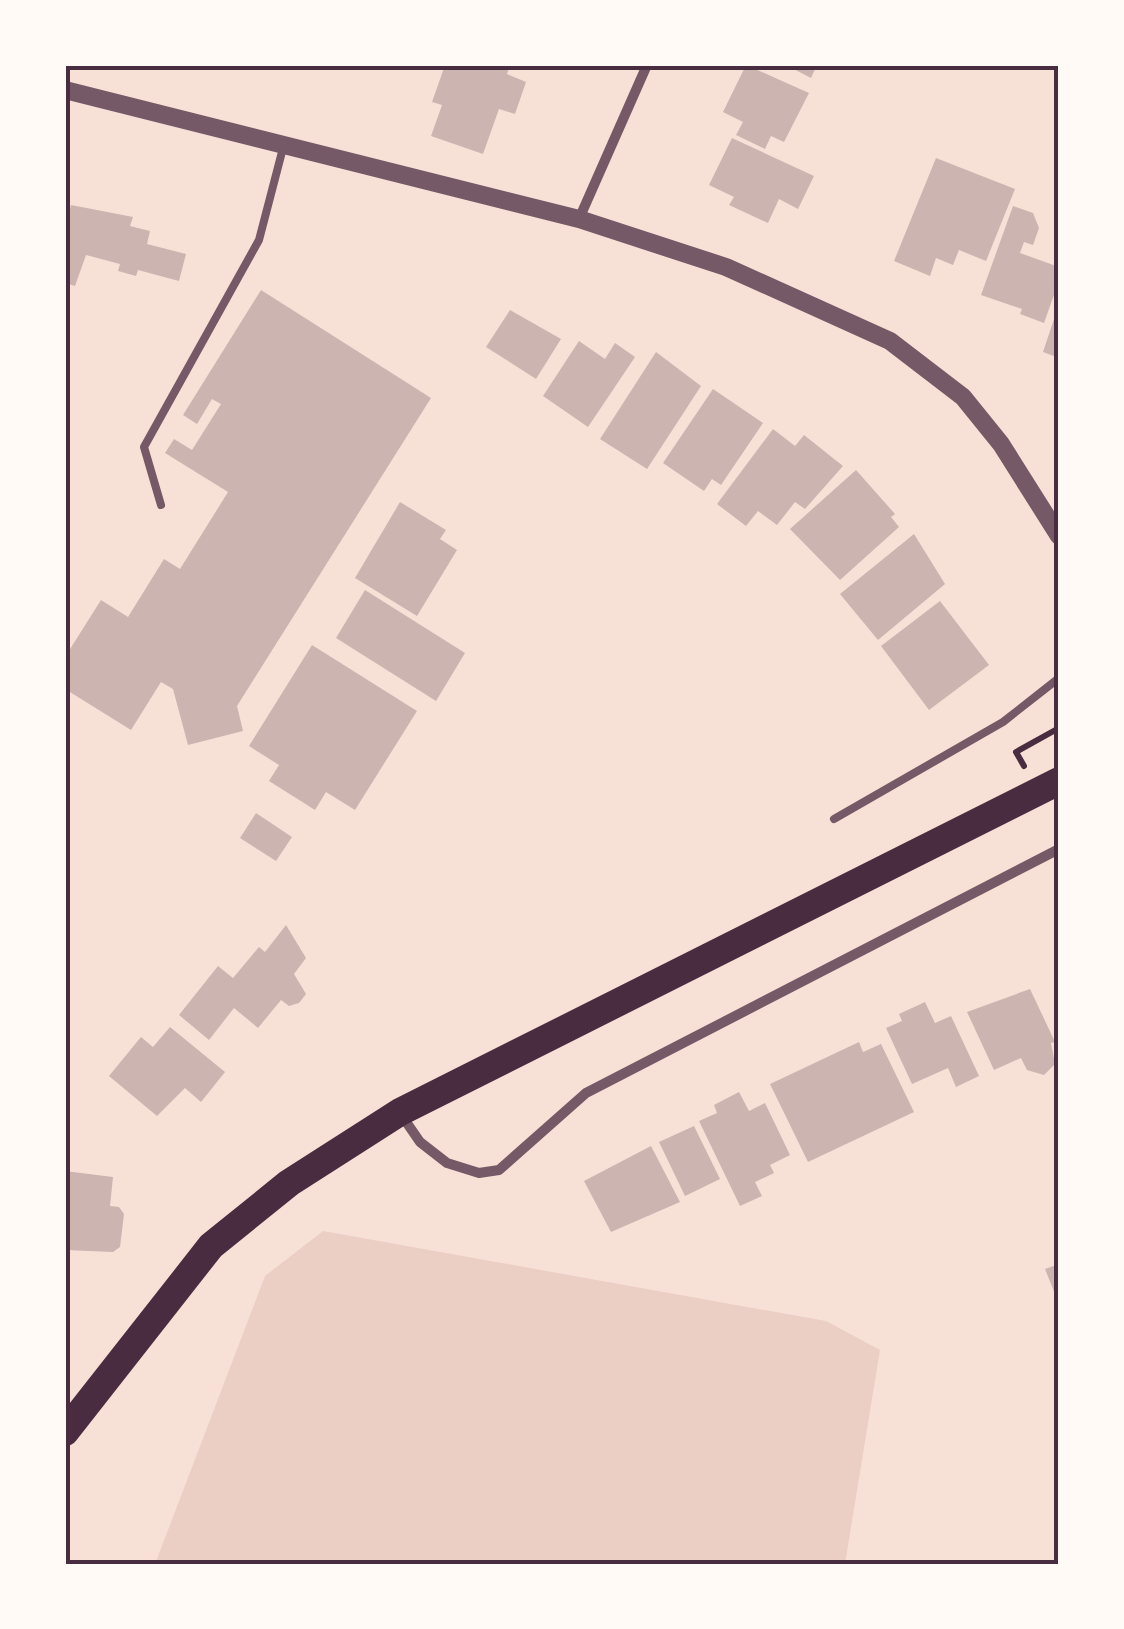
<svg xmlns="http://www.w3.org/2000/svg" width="1124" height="1629" font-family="Overpass,sans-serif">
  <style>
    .green { fill: #ebcfc5 }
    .building { fill: #ccb4b1 }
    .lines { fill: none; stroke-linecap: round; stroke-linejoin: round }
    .path { stroke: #4a2c40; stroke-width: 6 }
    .service { stroke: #755966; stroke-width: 8 }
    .minor { stroke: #755966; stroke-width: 10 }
    .tertiary { stroke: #755966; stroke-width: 18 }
    .trunk { stroke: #4a2c40; stroke-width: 28 }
    .neatline { fill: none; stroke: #4a2c40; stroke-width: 4 }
  </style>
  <rect width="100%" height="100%" fill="#f7e1d7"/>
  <path class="green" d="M323,1231L826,1321L880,1350L845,1564H155L265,1276Z"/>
  <g class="building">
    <path d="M445,65H510L507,74L526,82L515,114L499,109L483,154L431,136L442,105L432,102Z"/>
    <path d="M746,65L809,93L784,142L771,136L765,149L736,135L743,122L723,112Z"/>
    <path d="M786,65H817L811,78Z"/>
    <path d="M732,138L814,176L798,209L779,199L768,223L729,205L734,197L709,185Z"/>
    <path d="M936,158L1015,189L986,261L959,250L953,265L936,258L930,276L894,261Z"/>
    <path d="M71,205L133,217L130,226L150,231L147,244L186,254L179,281L138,270L136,276L118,271L120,264L86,255L75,286L65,283V229Z"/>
    <path d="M1013,206L1033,213L1039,228L1033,245L1024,242L1020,253L1059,267V281L1044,323L1020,314L1022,309L981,295Z"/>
    <path d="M261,290L431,398L237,706L243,731L188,745L173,689L161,682L131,730L65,689V657L101,600L128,617L164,559L180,569L228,492L165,453L174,439L192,450L221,404L212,399L197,424L183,415Z"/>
    <path d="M1058,307H1059V358L1043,352Z"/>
    <path d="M510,310L561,339L536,379L486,347Z"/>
    <path d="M579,341L605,359L615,343L635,357L588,427L543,396Z"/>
    <path d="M656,352L701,386L647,469L600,439Z"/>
    <path d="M713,389L763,423L721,485L712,479L704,491L663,463Z"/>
    <path d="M773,429L795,446L804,435L843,466L805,509L795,502L777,525L758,511L746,526L717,504Z"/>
    <path d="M856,470L895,514L891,517L899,527L840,580L790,529Z"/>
    <path d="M400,502L446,530L440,539L457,550L417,616L355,578Z"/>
    <path d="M914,534L945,584L878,640L840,594Z"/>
    <path d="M365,590L465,653L436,701L336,638Z"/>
    <path d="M940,601L989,665L929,710L881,646Z"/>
    <path d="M312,645L417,711L355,810L326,792L315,810L269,781L279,765L249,746Z"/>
    <path d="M256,813L292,837L276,861L240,838Z"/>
    <path d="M286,925L306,958L294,974L306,994L299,1003L289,1006L281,1000L258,1028L234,1008L209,1040L179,1015L218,966L233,978L259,947L265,952Z"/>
    <path d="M1030,989L1055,1042L1051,1043L1055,1064L1044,1075L1027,1070L1021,1058L994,1070L967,1012Z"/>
    <path d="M925,1002L935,1023L951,1016L979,1076L956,1087L948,1068L912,1084L886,1028L902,1021L899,1014Z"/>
    <path d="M170,1027L225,1072L201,1102L185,1088L157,1116L109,1076L141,1037L153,1047Z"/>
    <path d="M859,1042L863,1052L881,1044L914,1112L808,1162L770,1084Z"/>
    <path d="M739,1092L749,1111L765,1103L790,1155L770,1165L774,1173L755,1182L762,1196L740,1206L699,1121L717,1113L714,1105Z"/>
    <path d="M694,1126L720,1179L685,1196L659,1142Z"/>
    <path d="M651,1146L680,1202L611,1232L584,1181Z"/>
    <path d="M65,1171L113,1177L110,1206L119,1207L124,1214L120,1247L113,1252L65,1250Z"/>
    <path d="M1059,1264V1304L1045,1269Z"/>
  </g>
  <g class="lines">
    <path class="path" d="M1024,766L1016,752L1059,728"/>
    <g class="service">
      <path d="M161,505L144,447L259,240L283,148"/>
      <path d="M834,819L1003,722L1059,678"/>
    </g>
    <g class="minor">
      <path d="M579,219L647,65"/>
      <path d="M400,1113L420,1142L447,1163L479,1173L499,1170L586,1093L1059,849"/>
    </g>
    <path class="tertiary" d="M65,90L579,219L726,267L890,341L963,397L1001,444L1059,536"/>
    <path class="trunk" d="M65,1432L211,1246L289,1183L400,1112L1059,781"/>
  </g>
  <rect width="1124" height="1629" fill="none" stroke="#fffaf5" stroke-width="135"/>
  <rect x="68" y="68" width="988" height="1494" class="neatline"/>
</svg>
